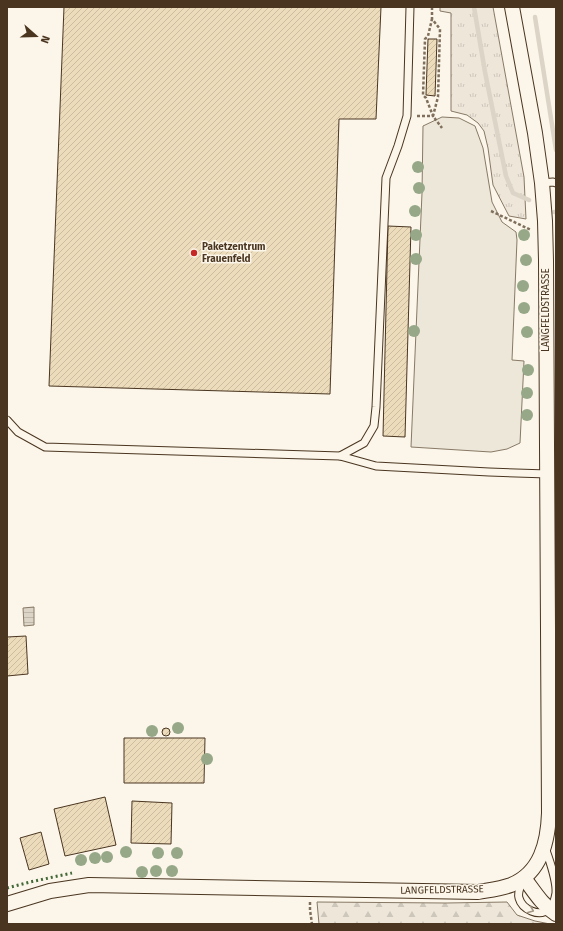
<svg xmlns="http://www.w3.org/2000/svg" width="563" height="931" font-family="'Fira Sans',sans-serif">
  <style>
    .grass { fill: url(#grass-tufts); stroke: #887966 }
    .forest { fill: url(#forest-firs); stroke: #887966 }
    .parking { fill: #ede7d9; stroke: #887966 }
    .water { fill: url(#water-rules); stroke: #887966 }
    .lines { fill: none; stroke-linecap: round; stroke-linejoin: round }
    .stream { stroke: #dcd4c6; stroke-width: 4.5 }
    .building { fill: url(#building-hatch); stroke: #4a3520 }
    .service-casing { stroke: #4a3520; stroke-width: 9 }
    .minor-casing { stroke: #4a3520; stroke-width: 16 }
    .path { stroke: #7f6f5c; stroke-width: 2.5; stroke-dasharray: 3 2; stroke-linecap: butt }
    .service { stroke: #fbf6e9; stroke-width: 7 }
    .minor { stroke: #fbf6e9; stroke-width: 14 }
    .hedge { stroke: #436837; stroke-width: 3; stroke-dasharray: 2 3; stroke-linecap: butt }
    .tree { fill: #96a887 }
    .oneway { stroke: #a29684 }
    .poi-dot { fill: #c62828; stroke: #fbf6e9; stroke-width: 1.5 }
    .labels { text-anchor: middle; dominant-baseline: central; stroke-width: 3; stroke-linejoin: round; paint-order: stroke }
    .poi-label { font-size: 10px; font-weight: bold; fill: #4a3520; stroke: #fbf6e9; text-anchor: start }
    .street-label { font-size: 10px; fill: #4a3520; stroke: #fbf6e9 }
  </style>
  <defs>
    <pattern id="grass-tufts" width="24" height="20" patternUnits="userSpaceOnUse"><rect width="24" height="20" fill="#ede6d9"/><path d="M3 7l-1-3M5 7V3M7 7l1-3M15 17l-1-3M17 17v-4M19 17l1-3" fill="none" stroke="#cdc6ba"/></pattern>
    <pattern id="forest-firs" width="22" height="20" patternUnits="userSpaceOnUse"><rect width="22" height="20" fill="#ede6d9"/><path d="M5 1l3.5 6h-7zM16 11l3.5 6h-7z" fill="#cdc6ba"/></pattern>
    <pattern id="water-rules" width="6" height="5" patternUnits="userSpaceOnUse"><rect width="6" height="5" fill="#dcd4c6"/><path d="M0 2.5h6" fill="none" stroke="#beb7aa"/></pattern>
    <pattern id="building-hatch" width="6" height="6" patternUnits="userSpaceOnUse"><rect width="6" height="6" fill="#ecdcbc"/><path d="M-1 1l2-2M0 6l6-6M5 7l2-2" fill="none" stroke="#ccbda1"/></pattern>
  </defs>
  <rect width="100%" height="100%" fill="#fbf6e9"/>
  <path class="grass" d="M440,7H493L524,177L526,219L509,216L493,185L488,148L484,131L478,123L467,115L451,111V13L440,11Z"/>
  <path class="forest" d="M317,902L446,903L507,902L517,915L535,921L550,924H319Z"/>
  <path class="parking" d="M442,117L459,118L475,126L483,148L492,202L502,222L516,232L517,240L512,360L524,361L520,443L507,449L491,452L411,447L422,193L423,126Z"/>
  <path class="water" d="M34,607V625L24,626L23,608Z"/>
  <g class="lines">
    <g class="stream">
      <path d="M474,7L485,72L506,176L513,193L529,200"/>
      <path d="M535,17L556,150"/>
      <path d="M554,212H556"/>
    </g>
  </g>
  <g class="building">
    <path d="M64,7H381L376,119H339L330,394L49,386Z"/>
    <path d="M428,39H437L435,96L426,95Z"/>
    <path d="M388,226L411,227L405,437L383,436Z"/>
    <path d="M26,636L28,674L7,676V637Z"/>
    <circle cx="166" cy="732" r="4"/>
    <path d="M124,738H205L204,783H124Z"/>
    <path d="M105,797L116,845L65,856L54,809Z"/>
    <path d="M132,801L172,803L171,844L131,843Z"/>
    <path d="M41,832L49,864L29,870L20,838Z"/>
  </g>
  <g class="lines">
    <g class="service-casing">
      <g id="service">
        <path d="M542,183L553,182L556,183"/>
        <path d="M7,420L18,432L45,447L340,456L364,443L374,426L376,407L386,178L398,146L407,116L410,7"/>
        <path d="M340,456L376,466L489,472L548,474"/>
        <path d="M523,880C521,886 517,892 519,898C522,909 539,918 549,909C554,905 555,899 556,893C557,879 549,860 545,847"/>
      </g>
    </g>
    <g class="minor-casing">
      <g id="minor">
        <path d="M524,878C534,891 542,905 556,914"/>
        <path d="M7,904L50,891L89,885L478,892C489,890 500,889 511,885C541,873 548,842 549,813L546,260L545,221L542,183L535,133L512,7"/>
      </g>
    </g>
    <g class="path">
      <path d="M432,7V19L440,29L438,97L433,116L442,128"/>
      <path d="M417,116H433L426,98L423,95L425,39L428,36L432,19"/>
      <path d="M491,211L531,230"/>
      <path d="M310,902V910L312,924"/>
    </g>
    <use href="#service" class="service"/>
    <use href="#minor" class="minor"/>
    <path class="hedge" d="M7,888L30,882L72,873"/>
  </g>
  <g class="tree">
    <circle cx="418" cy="167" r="6"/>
    <circle cx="419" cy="188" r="6"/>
    <circle cx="415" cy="211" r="6"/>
    <circle cx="416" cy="235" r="6"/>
    <circle cx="524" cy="235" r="6"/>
    <circle cx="416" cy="259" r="6"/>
    <circle cx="526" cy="260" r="6"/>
    <circle cx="523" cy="286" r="6"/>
    <circle cx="524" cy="308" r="6"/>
    <circle cx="414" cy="331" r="6"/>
    <circle cx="527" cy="332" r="6"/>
    <circle cx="528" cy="370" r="6"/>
    <circle cx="527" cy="393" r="6"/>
    <circle cx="527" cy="415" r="6"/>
    <circle cx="178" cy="728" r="6"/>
    <circle cx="152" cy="731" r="6"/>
    <circle cx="207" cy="759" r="6"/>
    <circle cx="126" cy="852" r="6"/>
    <circle cx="158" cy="853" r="6"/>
    <circle cx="177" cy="853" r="6"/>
    <circle cx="107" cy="857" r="6"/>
    <circle cx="95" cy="858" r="6"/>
    <circle cx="81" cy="860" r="6"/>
    <circle cx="156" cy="871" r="6"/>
    <circle cx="172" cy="871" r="6"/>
    <circle cx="142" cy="872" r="6"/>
  </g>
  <defs><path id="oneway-chevron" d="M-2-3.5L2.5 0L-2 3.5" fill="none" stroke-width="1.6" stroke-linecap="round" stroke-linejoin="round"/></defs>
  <use class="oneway" href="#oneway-chevron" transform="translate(531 910) rotate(22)"/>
  <circle class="poi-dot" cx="194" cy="253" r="4"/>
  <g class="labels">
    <g class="poi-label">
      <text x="202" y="247">Paketzentrum<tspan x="202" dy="12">Frauenfeld</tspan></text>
    </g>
    <g class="street-label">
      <text transform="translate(546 310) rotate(-90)">LANGFELDSTRASSE</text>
      <text transform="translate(442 890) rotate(-1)">LANGFELDSTRASSE</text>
    </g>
  </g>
  <rect width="563" height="931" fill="none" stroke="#4a3520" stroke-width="16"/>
  <g transform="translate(36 36) rotate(110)" stroke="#fbf6e9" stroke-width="3" paint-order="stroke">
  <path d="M0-3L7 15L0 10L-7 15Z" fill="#4a3520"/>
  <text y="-6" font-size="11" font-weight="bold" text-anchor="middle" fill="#4a3520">N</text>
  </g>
</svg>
